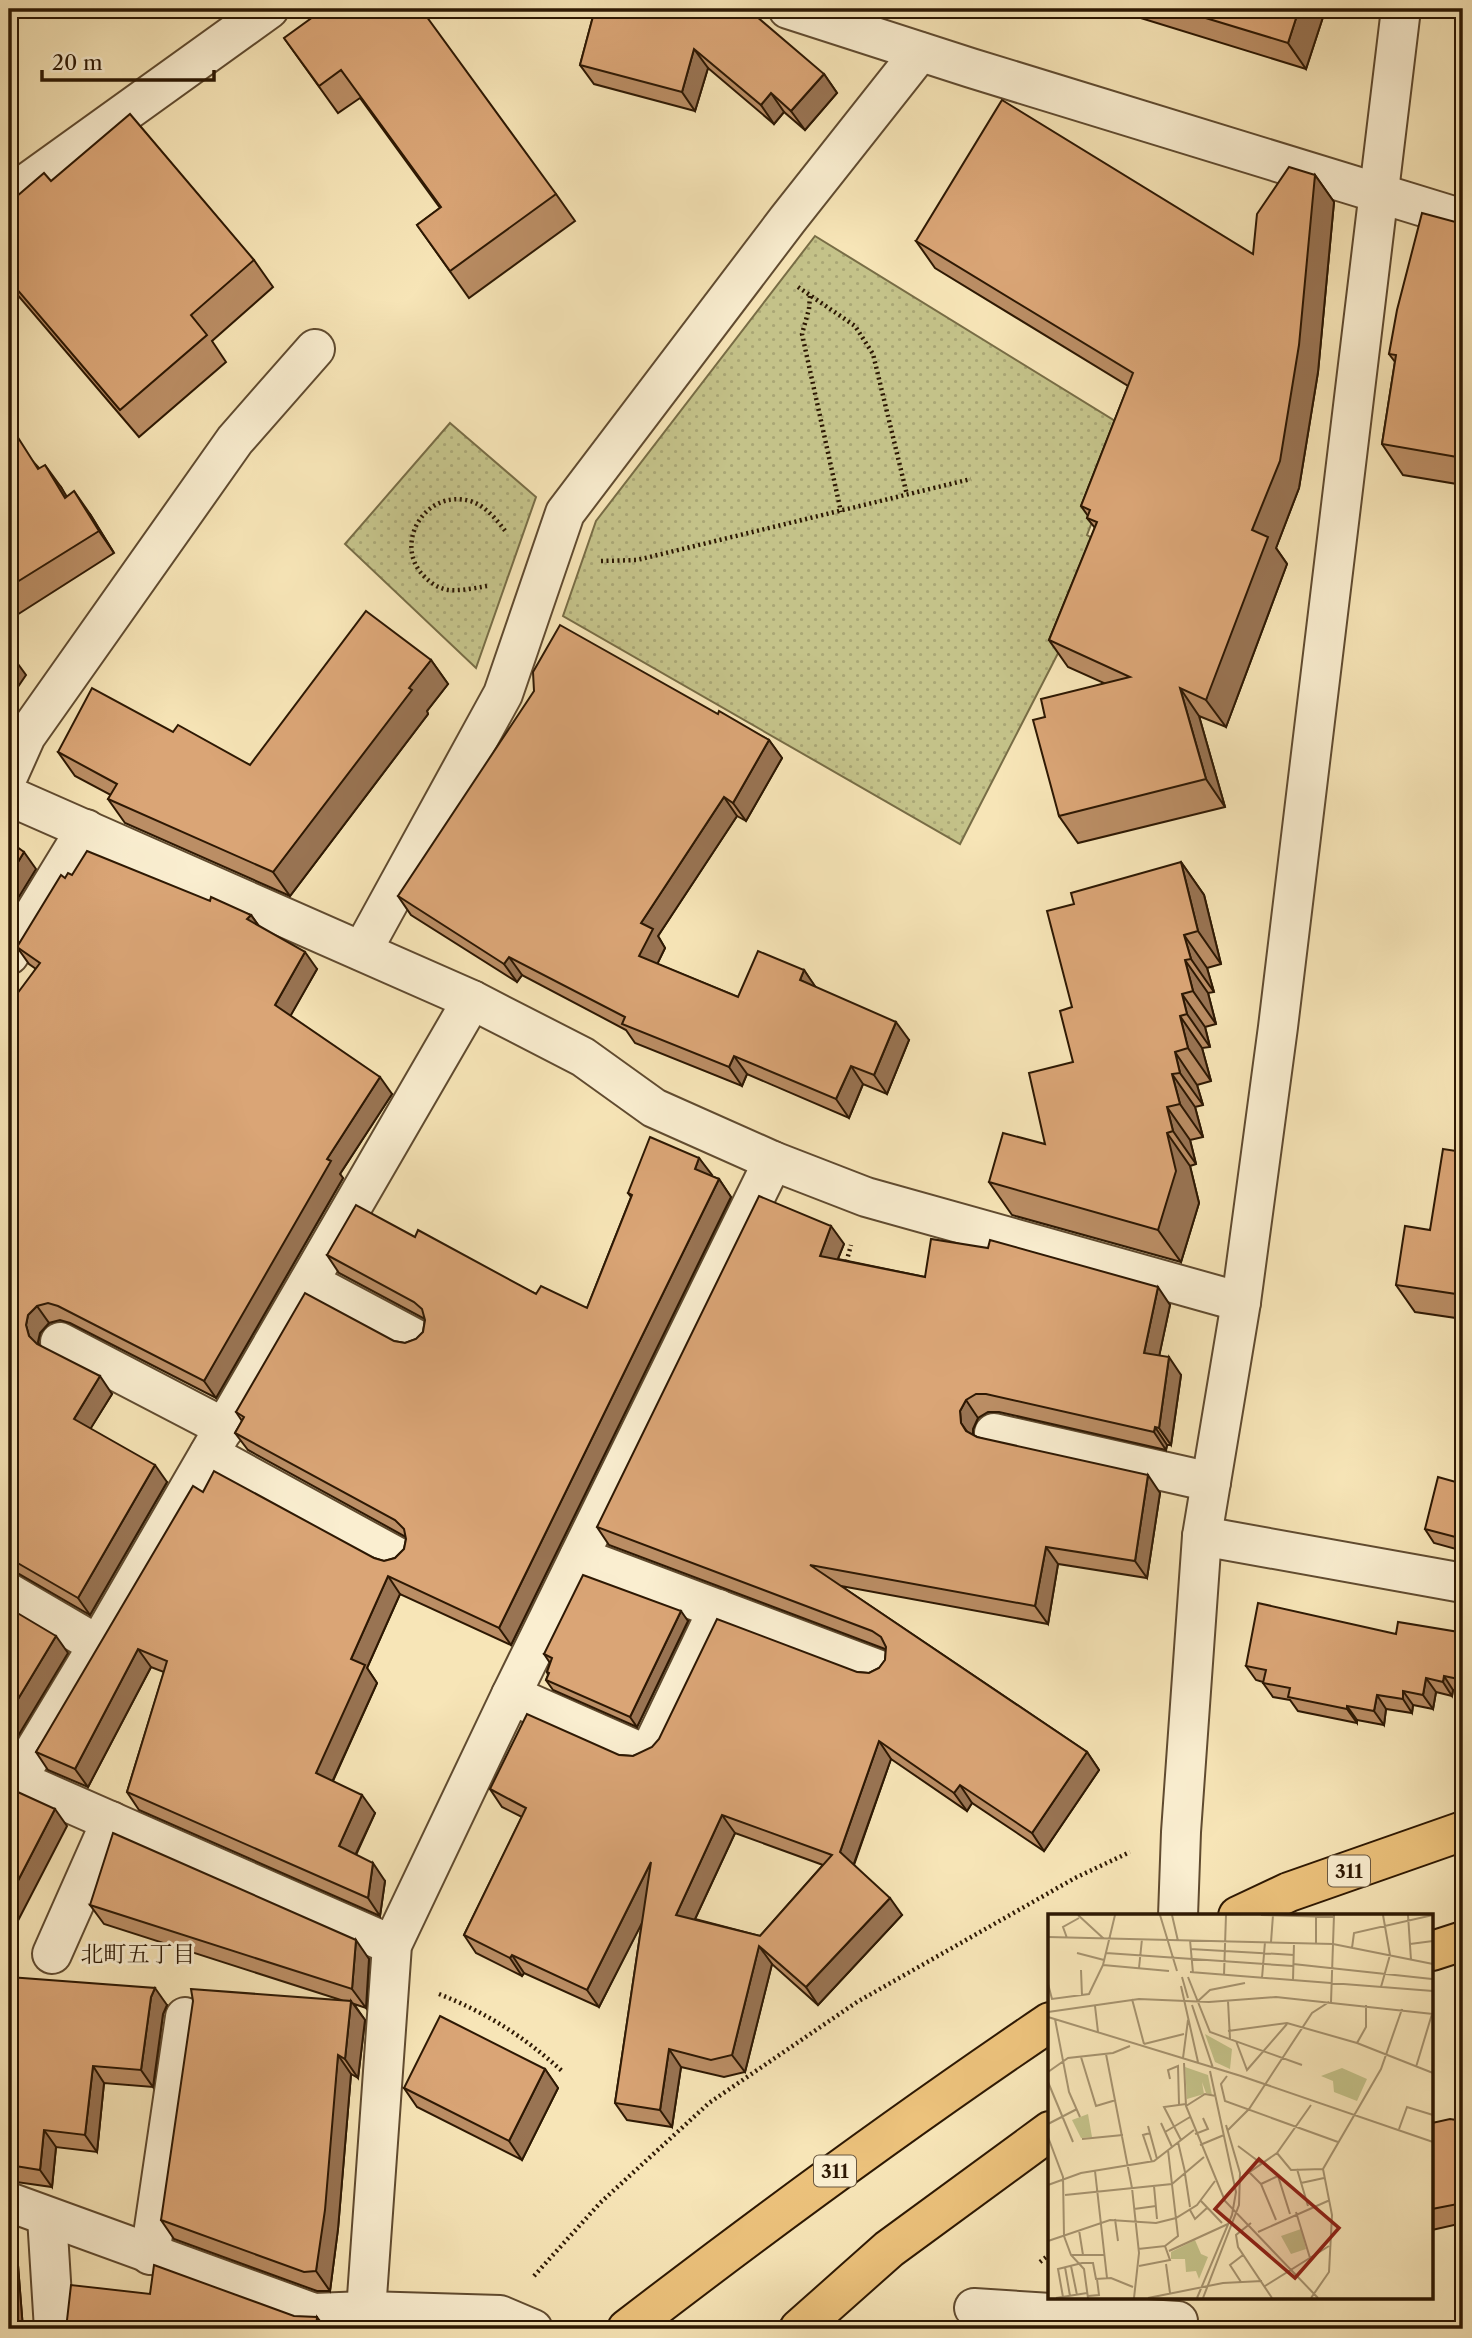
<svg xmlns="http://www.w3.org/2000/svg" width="1472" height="2338" font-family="'Libre Caslon Text','Noto Serif JP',serif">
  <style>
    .park { fill: url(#park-dots); stroke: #786d46; stroke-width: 2 }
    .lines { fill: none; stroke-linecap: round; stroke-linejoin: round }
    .minor-casing { stroke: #604b30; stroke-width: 42 }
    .major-casing { stroke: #2d1803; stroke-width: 42 }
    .path { stroke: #2d1803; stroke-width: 4.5; stroke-dasharray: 2 3.5; stroke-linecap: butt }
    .minor { stroke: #faeed0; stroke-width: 38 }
    .major { stroke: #ecc27c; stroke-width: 38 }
    .wall { fill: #bb8e65; stroke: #2d1803; stroke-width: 2; fill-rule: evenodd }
    .shaded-wall { fill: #997453; stroke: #2d1803; stroke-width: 2 }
    .building { fill: #daa576; stroke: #2d1803; stroke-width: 2; fill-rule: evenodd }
    .labels { text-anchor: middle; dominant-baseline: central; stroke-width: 6; stroke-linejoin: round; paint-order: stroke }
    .shield { fill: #faeed0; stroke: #6a5840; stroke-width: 2 }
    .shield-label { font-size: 19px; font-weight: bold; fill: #2d1803 }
    .neighbourhood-label { font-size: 23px; fill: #2d1803; stroke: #faeed0 }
    .inset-road { fill: none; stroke: #a6936f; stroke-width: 2 }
    .view { fill: #8f2418; fill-opacity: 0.15; stroke: #8f2418; stroke-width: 3.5 }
    .inset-edge { fill: none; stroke: #2d1803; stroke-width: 3.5 }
  </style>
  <defs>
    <pattern id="park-dots" width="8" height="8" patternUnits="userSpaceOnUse" patternTransform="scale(1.75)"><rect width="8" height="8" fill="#c4c289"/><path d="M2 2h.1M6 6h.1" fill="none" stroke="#a9a675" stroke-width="1.8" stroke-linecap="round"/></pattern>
  </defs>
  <rect width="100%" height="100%" fill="#f7e5b7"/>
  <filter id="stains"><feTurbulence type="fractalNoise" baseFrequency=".00286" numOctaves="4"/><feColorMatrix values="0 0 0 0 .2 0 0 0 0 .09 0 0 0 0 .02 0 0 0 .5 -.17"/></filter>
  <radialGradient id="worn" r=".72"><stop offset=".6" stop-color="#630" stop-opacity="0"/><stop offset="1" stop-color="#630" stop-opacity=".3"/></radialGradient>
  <g class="park">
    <path d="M815,236L1128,429L1087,535L1097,541L1089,593L960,844L563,616L596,521Z"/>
    <path d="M450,423L536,497L476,668L345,544Z"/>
  </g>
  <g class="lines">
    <g class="minor-casing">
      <g id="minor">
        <path d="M788,9L971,68L1463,219"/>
        <path d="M9,196L269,9"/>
        <path d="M9,774L26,736L235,440L315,349"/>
        <path d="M9,796L472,1000L583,1057L654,1108L773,1161L866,1197L1241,1302"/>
        <path d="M362,951L503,694L565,513L788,219L920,52"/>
        <path d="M9,955L86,829"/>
        <path d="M309,1282L416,1339"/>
        <path d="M60,1342L225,1428"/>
        <path d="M994,1433L1211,1482"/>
        <path d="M209,1454L397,1557"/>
        <path d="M1202,1536L1463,1583"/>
        <path d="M579,1557L877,1669"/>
        <path d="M9,1593L98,1645"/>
        <path d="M511,1695L640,1752H645L652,1747L718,1609"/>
        <path d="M1178,1916L1181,1832L1202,1536L1241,1302L1278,1027L1401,9"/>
        <path d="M392,1945L24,1783L20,1778L22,1771L98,1645L472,1000"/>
        <path d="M52,1954L111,1821"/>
        <path d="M9,2202L314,2313L366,2311L500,2315L533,2329"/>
        <path d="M47,2217L54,2329"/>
        <path d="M150,2255L185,2017"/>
        <path d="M974,2308L1178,2321"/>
        <path d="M366,2311L392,1945L511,1695L773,1161"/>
      </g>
    </g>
    <g class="major-casing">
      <g id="major">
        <path d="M1238,1916L1289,1892L1463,1831"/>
        <path d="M1432,1951L1463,1941"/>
        <path d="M627,2329C766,2222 905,2120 1050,2022"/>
        <path d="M799,2329L889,2249L1050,2131"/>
      </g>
    </g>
    <g class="path">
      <path d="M798,287L855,326L873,354L907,495"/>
      <path d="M810,296L809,309L802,334L841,512"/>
      <path d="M601,561L637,560L971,479"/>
      <path d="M487,586C475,588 462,591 449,590C440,589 432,584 426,578C391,547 424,488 470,501C485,505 497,520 506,532"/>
      <path d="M845,1267L851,1245"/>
      <path d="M439,1994C487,2013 523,2036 562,2071"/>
      <path d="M1040,2262L1050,2254"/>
      <path d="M534,2276L600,2203L709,2103L857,2002L1075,1878L1130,1852"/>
    </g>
    <use href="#minor" class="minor"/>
    <use href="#major" class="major"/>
  </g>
  <g class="wall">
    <path d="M595,9L824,74L837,93L805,130L784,112L774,124L708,68L695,111L594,84L580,65Z"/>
    <path d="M1095,9H1317L1323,17L1306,69L1118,11L1116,15Z"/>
    <path d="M284,38L556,194L575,221L469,298L417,225L440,208L360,98L338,113Z"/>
    <path d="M1315,175L1334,202L1318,372L1299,488L1276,548L1287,564L1226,727L1199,716L1225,807L1078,843L1059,816L1045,717L1104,683L1068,667L1049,640L1095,528L1087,518L1088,516L1081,506L1128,386L935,268L916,241L1253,254Z"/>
    <path d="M51,181L254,260L273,287L212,341L226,362L139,437L9,285V203Z"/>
    <path d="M1463,224V485L1403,475L1382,444L1395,362L1389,354Z"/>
    <path d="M9,436L39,468L61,487L66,497L90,514L114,553L9,620Z"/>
    <path d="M431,660L448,684L427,711L428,714L290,896L125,823L108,799L111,795L75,776L58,752L173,732L250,765Z"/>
    <path d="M718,714L769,740L782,758L746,821L737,816L658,936L665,948L657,964L738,997L804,970L815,987L909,1040L887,1094L863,1084L849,1118L747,1074L742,1086L635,1043L626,1030L522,975L517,982L411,915L398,896Z"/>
    <path d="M1181,862L1204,895L1221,964L1207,968L1214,992L1208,993L1216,1024L1205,1027L1210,1047L1202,1048L1211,1081L1197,1085L1203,1105L1195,1107L1203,1137L1190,1140L1196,1164L1190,1166L1199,1203L1181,1262L1012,1215L989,1182L1045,1144L1073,1062L1072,1007Z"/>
    <path d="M72,875L210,901L251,915L259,926L317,969L290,1016L392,1094L340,1174L343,1178L216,1398L70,1323L60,1320L49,1323L40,1333L38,1342L39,1345L112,1394L90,1429L167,1482L90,1615L19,1574L9,1571V1014L36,969L29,964L17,947L65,878Z"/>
    <path d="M1463,1152V1319L1415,1312L1396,1285L1430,1230Z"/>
    <path d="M699,1158L711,1176L719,1179L731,1197L511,1645L400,1594L367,1668L377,1683L333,1781L375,1813L356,1855L385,1881L380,1916L139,1810L127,1792L164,1672L151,1667L88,1787L48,1770L36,1752L203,1492L374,1558L384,1561L395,1558L404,1549L406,1539V1537L248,1450L235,1433L242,1421L236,1412L394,1341L405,1343L416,1339L423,1332L425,1319L339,1273L327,1255L415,1237L536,1294L587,1308L631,1197L628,1193Z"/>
    <path d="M844,1244L838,1259L925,1277L1170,1305L1159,1356L1181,1375L1171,1445H1167L1166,1450L999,1412H988L978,1418L973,1429V1435L977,1437L1160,1493L1147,1578L1058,1564L1048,1624L841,1586L1087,1752L1099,1770L1044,1851L972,1803L967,1811L891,1759L854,1865L902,1915L818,2005L772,1964L745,2072L724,2077L681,2067L672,2127L627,2120L615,2103L642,1922L599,2007L524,1973L522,1976L476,1953L464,1935L522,1817L502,1807L490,1789L619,1755L633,1756L857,1672L869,1673L879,1668L885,1660L886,1649H885L609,1545L597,1527ZM735,1833L823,1865L760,1936L695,1919Z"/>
    <path d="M1463,1484V1551L1434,1543L1425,1529Z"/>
    <path d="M1463,1608V1692L1453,1690L1452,1696L1436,1692L1433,1709L1413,1705L1412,1713L1386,1709L1384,1725L1357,1720V1723L1298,1711L1290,1700L1273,1697L1263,1683V1682L1256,1680L1246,1666L1459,1632Z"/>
    <path d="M688,1621L637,1727L553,1690L546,1680L548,1675L547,1672L550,1663L544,1654Z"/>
    <path d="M90,1905L369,1959L366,2008L354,2004L365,2020L358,2078L351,2074L338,2229L330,2291H317L174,2239L161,2220L341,2000L104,1924Z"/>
    <path d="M9,1977L167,2005L163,2014L153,2087L104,2083L97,2152L56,2147L52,2187L9,2181Z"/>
    <path d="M545,2069L558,2088L522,2160L417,2107L404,2088Z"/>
    <path d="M1463,2121V2223L1432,2230V2123Z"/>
    <path d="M9,2219L15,2227L23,2329H9Z"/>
  </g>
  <g class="shaded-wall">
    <path d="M1112,9H1116L1118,11L1116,15Z"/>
    <path d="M1299,9H1317L1323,17L1306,69L1288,43Z"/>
    <path d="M694,49L708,68L695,111L682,92Z"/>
    <path d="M824,74L837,93L805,130L791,111Z"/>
    <path d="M771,93L784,112L774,124L761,105Z"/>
    <path d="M1315,175L1334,202L1318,372L1299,488L1276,548L1287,564L1226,727L1206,700L1252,530Z"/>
    <path d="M45,465L61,487L81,520L65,498Z"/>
    <path d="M74,491L90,514L114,553L99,531Z"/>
    <path d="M10,653L26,675L9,700V655Z"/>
    <path d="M431,660L448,684L427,711L428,714L290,896L273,872L409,688Z"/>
    <path d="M1180,688L1199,716L1225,807L1206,779Z"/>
    <path d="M769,740L782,758L746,821L733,803Z"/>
    <path d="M724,797L737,816L658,936L665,948L652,975L639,956L641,923Z"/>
    <path d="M24,852L36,869L9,913V877Z"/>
    <path d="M1181,862L1204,895L1221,964L1198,931Z"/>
    <path d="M251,915L263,932L247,919Z"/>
    <path d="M1184,935L1207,968L1214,992L1191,959Z"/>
    <path d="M305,952L317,969L287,1022L275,1005Z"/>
    <path d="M509,957L522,975L517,982L504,964Z"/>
    <path d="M1185,960L1208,993L1216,1024L1193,991Z"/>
    <path d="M804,970L817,989L800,980Z"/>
    <path d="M1182,994L1205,1027L1210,1047L1187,1014Z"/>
    <path d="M1180,1016L1202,1048L1211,1081L1188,1048Z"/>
    <path d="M896,1022L909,1040L887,1094L874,1075Z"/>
    <path d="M1175,1052L1197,1085L1203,1105L1180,1073Z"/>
    <path d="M734,1056L747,1074L742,1086L729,1067Z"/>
    <path d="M851,1066L863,1084L849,1118L836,1099Z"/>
    <path d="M1172,1074L1195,1107L1203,1137L1180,1104Z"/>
    <path d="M380,1077L392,1094L340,1174L343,1178L216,1398L204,1381L327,1159Z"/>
    <path d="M1167,1107L1190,1140L1196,1164L1173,1131Z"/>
    <path d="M1167,1133L1190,1166L1199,1203L1181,1262L1158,1230Z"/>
    <path d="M699,1158L712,1175L707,1187L695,1169Z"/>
    <path d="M719,1179L731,1197L511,1645L499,1628Z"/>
    <path d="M831,1226L844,1244L832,1273L820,1256Z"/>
    <path d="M1158,1287L1170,1305L1156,1371L1144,1353Z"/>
    <path d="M37,1306L49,1323L40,1333L38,1342L41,1353L29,1336L26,1325L28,1315Z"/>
    <path d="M1169,1357L1181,1375L1171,1445L1159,1428Z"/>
    <path d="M100,1376L112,1394L86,1436L74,1419Z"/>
    <path d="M966,1400L978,1418L973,1429V1440L961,1423L960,1411Z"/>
    <path d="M1155,1427L1167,1445L1166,1450L1154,1432Z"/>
    <path d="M155,1465L167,1482L90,1615L78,1598Z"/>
    <path d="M1148,1475L1160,1493L1147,1578L1135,1561Z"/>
    <path d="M1046,1547L1058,1564L1048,1624L1035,1606Z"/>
    <path d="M388,1576L400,1594L367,1668L377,1683L328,1791L316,1773L351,1659Z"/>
    <path d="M681,1611L688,1621L637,1727L630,1717Z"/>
    <path d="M56,1636L68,1653L9,1751V1714Z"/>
    <path d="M138,1649L151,1667L88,1787L75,1769Z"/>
    <path d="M1444,1676L1453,1690L1452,1696L1443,1682Z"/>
    <path d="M1426,1678L1436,1692L1433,1709L1423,1695Z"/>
    <path d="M1403,1691L1413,1705L1412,1713L1403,1699Z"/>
    <path d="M1377,1695L1386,1709L1384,1725L1374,1711Z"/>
    <path d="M1347,1706L1357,1720V1723L1347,1709Z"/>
    <path d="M879,1741L891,1759L852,1869L840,1852Z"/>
    <path d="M1087,1752L1099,1770L1044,1851L1032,1833Z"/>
    <path d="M960,1785L972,1803L967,1811L954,1793Z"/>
    <path d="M362,1795L375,1813L351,1864L339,1846Z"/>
    <path d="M55,1809L67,1826L9,1938V1898Z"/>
    <path d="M722,1815L735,1833L689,1932L676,1915Z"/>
    <path d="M651,1862L664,1880L599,2007L587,1990Z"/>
    <path d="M373,1863L385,1881L380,1916L368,1898Z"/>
    <path d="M890,1898L902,1915L818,2005L806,1987Z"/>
    <path d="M356,1940L369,1959L366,2008L352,1989Z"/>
    <path d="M759,1946L772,1964L745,2072L732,2055Z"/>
    <path d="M512,1955L524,1973L522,1976L510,1958Z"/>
    <path d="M155,1988L167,2005L163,2014L153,2087L141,2070L151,1997Z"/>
    <path d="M351,2001L365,2020L358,2078L345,2059Z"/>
    <path d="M669,2049L681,2067L672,2127L660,2110Z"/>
    <path d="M338,2055L351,2074L338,2229L330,2291L316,2271Z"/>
    <path d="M93,2066L104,2083L97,2152L85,2135Z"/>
    <path d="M545,2069L558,2088L522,2160L509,2141Z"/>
    <path d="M44,2130L56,2147L52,2187L40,2170Z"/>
    <path d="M9,2219L15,2227L23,2329L11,2312L9,2287Z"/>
    <path d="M317,2317L326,2329H316Z"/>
  </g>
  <g class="building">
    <path d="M324,9H421L556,194L450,271L417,225L441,207L341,70L319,86L284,38Z"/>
    <path d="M595,9H727L756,16L824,74L791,111L771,93L761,105L694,49L682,92L580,65Z"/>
    <path d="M1176,9H1299L1288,43Z"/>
    <path d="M1002,100L1253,254L1257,214L1289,167L1315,175L1299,345L1280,461L1252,530L1268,537L1206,700L1180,688L1206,779L1059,816L1033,720L1045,717L1041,699L1130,677L1049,640L1097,522L1087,518L1090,510L1081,506L1133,373L916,241Z"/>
    <path d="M130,114L254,260L191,315L207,335L120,410L9,280V203L44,173L51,181Z"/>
    <path d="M1422,213L1463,224V458L1382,444L1396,355L1389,354L1397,310Z"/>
    <path d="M17,436L38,469L45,465L65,498L74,491L99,531L9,587V438L10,440Z"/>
    <path d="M366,611L431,660L409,688L412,690L273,872L108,799L117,784L58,752L92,688L173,732L178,725L250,765Z"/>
    <path d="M560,625L718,714L719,711L769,740L733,803L724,797L641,923L653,929L639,956L738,997L758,951L804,970L800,980L896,1022L874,1075L851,1066L836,1099L734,1056L729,1067L622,1024L625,1017L509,957L504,964L398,896L534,691L533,672Z"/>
    <path d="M9,841L24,852L9,877Z"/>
    <path d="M87,851L210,901L211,897L251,915L247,919L305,952L275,1005L380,1077L327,1159L331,1161L204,1381L58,1306L48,1303L37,1306L28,1315L26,1325L29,1336L37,1344L100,1376L74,1419L155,1465L78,1598L9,1558V1014L14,1006V998L40,963L17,947L61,875L65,878L68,873L72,875Z"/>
    <path d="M1181,862L1198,931L1184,935L1191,959L1185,960L1193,991L1182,994L1187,1014L1180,1016L1188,1048L1175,1052L1180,1073L1172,1074L1180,1104L1167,1107L1173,1131L1167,1133L1176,1171L1158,1230L989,1182L1003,1133L1045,1144L1029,1073L1073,1062L1060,1011L1072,1007L1047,911L1074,904L1071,893Z"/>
    <path d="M650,1137L699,1158L695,1169L719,1179L499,1628L388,1576L351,1659L365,1665L316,1773L362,1795L339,1846L373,1863L368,1898L127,1792L167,1661L138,1649L75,1769L36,1752L193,1486L203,1492L214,1471L374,1558L384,1561L395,1558L404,1549L406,1539L404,1529L395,1520L235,1433L244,1417L236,1412L305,1293L394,1341L405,1343L416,1339L423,1332L425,1320L422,1309L414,1302L327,1255L356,1205L415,1237L418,1230L536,1294L541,1286L587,1308L632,1195L628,1193Z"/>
    <path d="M1443,1149L1463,1152V1295L1396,1285L1405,1226L1430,1230Z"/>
    <path d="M759,1196L831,1226L820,1256L925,1277L931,1239L988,1248L990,1240L1158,1287L1144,1353L1169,1357L1159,1428L1155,1427L1154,1432L986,1394H976L966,1400L960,1411L961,1423L966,1431L977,1437L1148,1475L1135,1561L1046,1547L1035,1606L810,1565L1087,1752L1032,1833L960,1785L954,1793L879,1741L840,1852L890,1898L806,1987L759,1946L732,2055L711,2060L669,2049L660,2110L615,2103L651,1862L587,1990L512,1955L510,1958L464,1935L526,1808L490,1789L527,1714L619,1755L633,1756L652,1747L659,1739L717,1619L857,1672L869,1673L879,1668L885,1660L886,1647L881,1637L872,1631L597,1527ZM722,1815L832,1855L760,1936L676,1915Z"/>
    <path d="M1438,1477L1463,1484V1539L1425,1529Z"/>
    <path d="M583,1575L681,1611L630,1717L546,1680L549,1673L547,1672L552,1658L544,1654Z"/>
    <path d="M1258,1603L1396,1634L1398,1622L1459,1632L1463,1608V1680L1444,1676L1443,1682L1426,1678L1423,1695L1403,1691V1699L1377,1695L1374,1711L1347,1706V1709L1288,1697L1290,1688L1263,1683L1266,1670L1246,1666Z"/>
    <path d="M9,1608L56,1636L9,1714Z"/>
    <path d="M9,1788L55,1809L9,1898Z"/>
    <path d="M113,1833L356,1940L352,1989L90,1905Z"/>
    <path d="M9,1977L155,1988L151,1997L141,2070L93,2066L85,2135L44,2130L40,2170L9,2165Z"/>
    <path d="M191,1989L351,2001L345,2059L338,2055L325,2210L316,2271L304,2272L161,2220L193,2001Z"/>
    <path d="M440,2016L545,2069L509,2141L404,2088Z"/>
    <path d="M1450,2119L1463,2121V2203L1432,2209V2123Z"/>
    <path d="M154,2265L294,2316L317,2317L316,2329H66L71,2285L150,2294Z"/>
    <path d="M9,2287L11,2312H9Z"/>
  </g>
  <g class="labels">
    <g class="shield">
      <rect x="1328" y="1855.5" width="42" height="31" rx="5"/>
      <rect x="814" y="2155.5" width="42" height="31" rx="5"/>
    </g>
    <g class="shield-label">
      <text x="1349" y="1871">311</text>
      <text x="835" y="2171">311</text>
    </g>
    <g class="neighbourhood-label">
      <text x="138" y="1954">北町五丁目</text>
    </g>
  </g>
  <g transform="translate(1048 1914)">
    <rect width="385" height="385" fill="#f7e5b7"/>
    <path d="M157,120L184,135L182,155L167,148ZM137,153L160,161L164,181L158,179L154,168L156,180L139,185Z" fill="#c4c289"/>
    <path d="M40,200L44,223L33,224L24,206ZM253,315L258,335L243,340L233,322ZM147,326L153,340L160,343L151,365L148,357L138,358L137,345H123V338Z" fill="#c4c289"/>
    <path d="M294,154L319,165L309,187L286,178L285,167L273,162Z" fill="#c4c289"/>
    <path class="inset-road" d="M30,1L55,24M112,1L129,57M124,1L130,27M213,1L286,3M360,1L363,46M0,23L285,30L385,50M19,24L15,13L31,4M142,26L145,59M223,28L225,1M268,29V3M362,30L385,27M304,34L306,19L385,1M142,35L246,41M29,39L56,46M58,39L245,52M245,50L384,65M55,51L121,57M91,54L94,25M33,56L34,82M142,58L385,77M176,61L178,1M134,63L140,84M140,63L162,118L254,151M214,64L217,28M245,66L246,29M0,70L4,85L41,80L55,51L67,1M133,72L150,148M333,73L342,41L335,1M84,85L96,130M150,87L162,76L197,69M180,87L182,125M283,88L286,1M144,91L165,154M47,92L50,118M0,98L91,85L161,88L228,83L385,100M0,103L193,162L385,228M7,105L21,178L32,203M180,117L239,109L309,129L385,159M188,127L199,156L239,110M309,129L318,113V91M96,130L136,120M58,140L84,274L91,339L86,384M33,143L48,192L68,186M135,144L140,106M136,149L138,192L177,287L270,384M368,153L384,100M0,158L20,144L65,139L82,132M179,162L173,170L177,187L290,228M122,165L120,156L130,152L131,190M0,168L25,228M138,192L157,180L168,182M113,209L124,233M0,210L29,195M100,212L109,245M351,215L359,193L385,201M180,216L201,195L264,99L281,88M117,218L142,203M102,219L95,221L104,248M147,220L160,215L155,204M0,223L15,263L16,322L23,341L36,355L40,384M34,225L75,221M133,226L116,193L138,190M130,228L137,258M152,231L176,221M190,232L214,250M229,239L243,256L275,255M249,255L260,292M47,257L59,364M201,258L213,270L228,306M137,260L142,293M193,264L229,239L263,191M253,269L276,264M213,270L230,262L242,300M0,271L33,259L106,247L146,216M106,272L109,305M17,281L124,270L156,243M153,287L174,309M86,295L108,292M142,296L147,305L160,293M248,298L262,344M67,305L70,327M203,309L188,321L190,333L224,384M31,316L35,341M210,318L282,286M0,327L62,306L108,309L128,304L149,291L167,267M117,332L130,322L120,236M90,335L117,332L122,346L91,352M121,337L180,310M23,341H57M118,350L122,379M23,352L29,381M17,353L22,382M193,368L182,351L195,341M217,372L281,332M40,382L51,381L49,365M15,383L10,355L34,349H45L48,365L63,364L85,373M8,384L39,379M100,384L175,369L214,367M149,384L184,301L188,278L162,157M155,384L191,291L192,259L178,211M263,384L281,358L284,301L275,255L333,155L354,95"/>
    <path class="view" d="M211,245L291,314L247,364L167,295Z"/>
    <rect width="385" height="385" class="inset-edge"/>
  </g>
  <rect width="1472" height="2338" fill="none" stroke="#f7e5b7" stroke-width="35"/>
  <rect x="10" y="10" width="1451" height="2317" fill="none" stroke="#2d1803" stroke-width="3.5"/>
  <rect x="18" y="18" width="1437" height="2303" fill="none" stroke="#2d1803" stroke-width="2"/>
  <path d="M42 70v10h172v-10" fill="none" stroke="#2d1803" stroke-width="3.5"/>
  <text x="52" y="70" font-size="21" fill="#2d1803" stroke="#faeed0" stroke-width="5" paint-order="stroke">20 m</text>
  <rect width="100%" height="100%" filter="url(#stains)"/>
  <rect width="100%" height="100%" fill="url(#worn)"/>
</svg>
